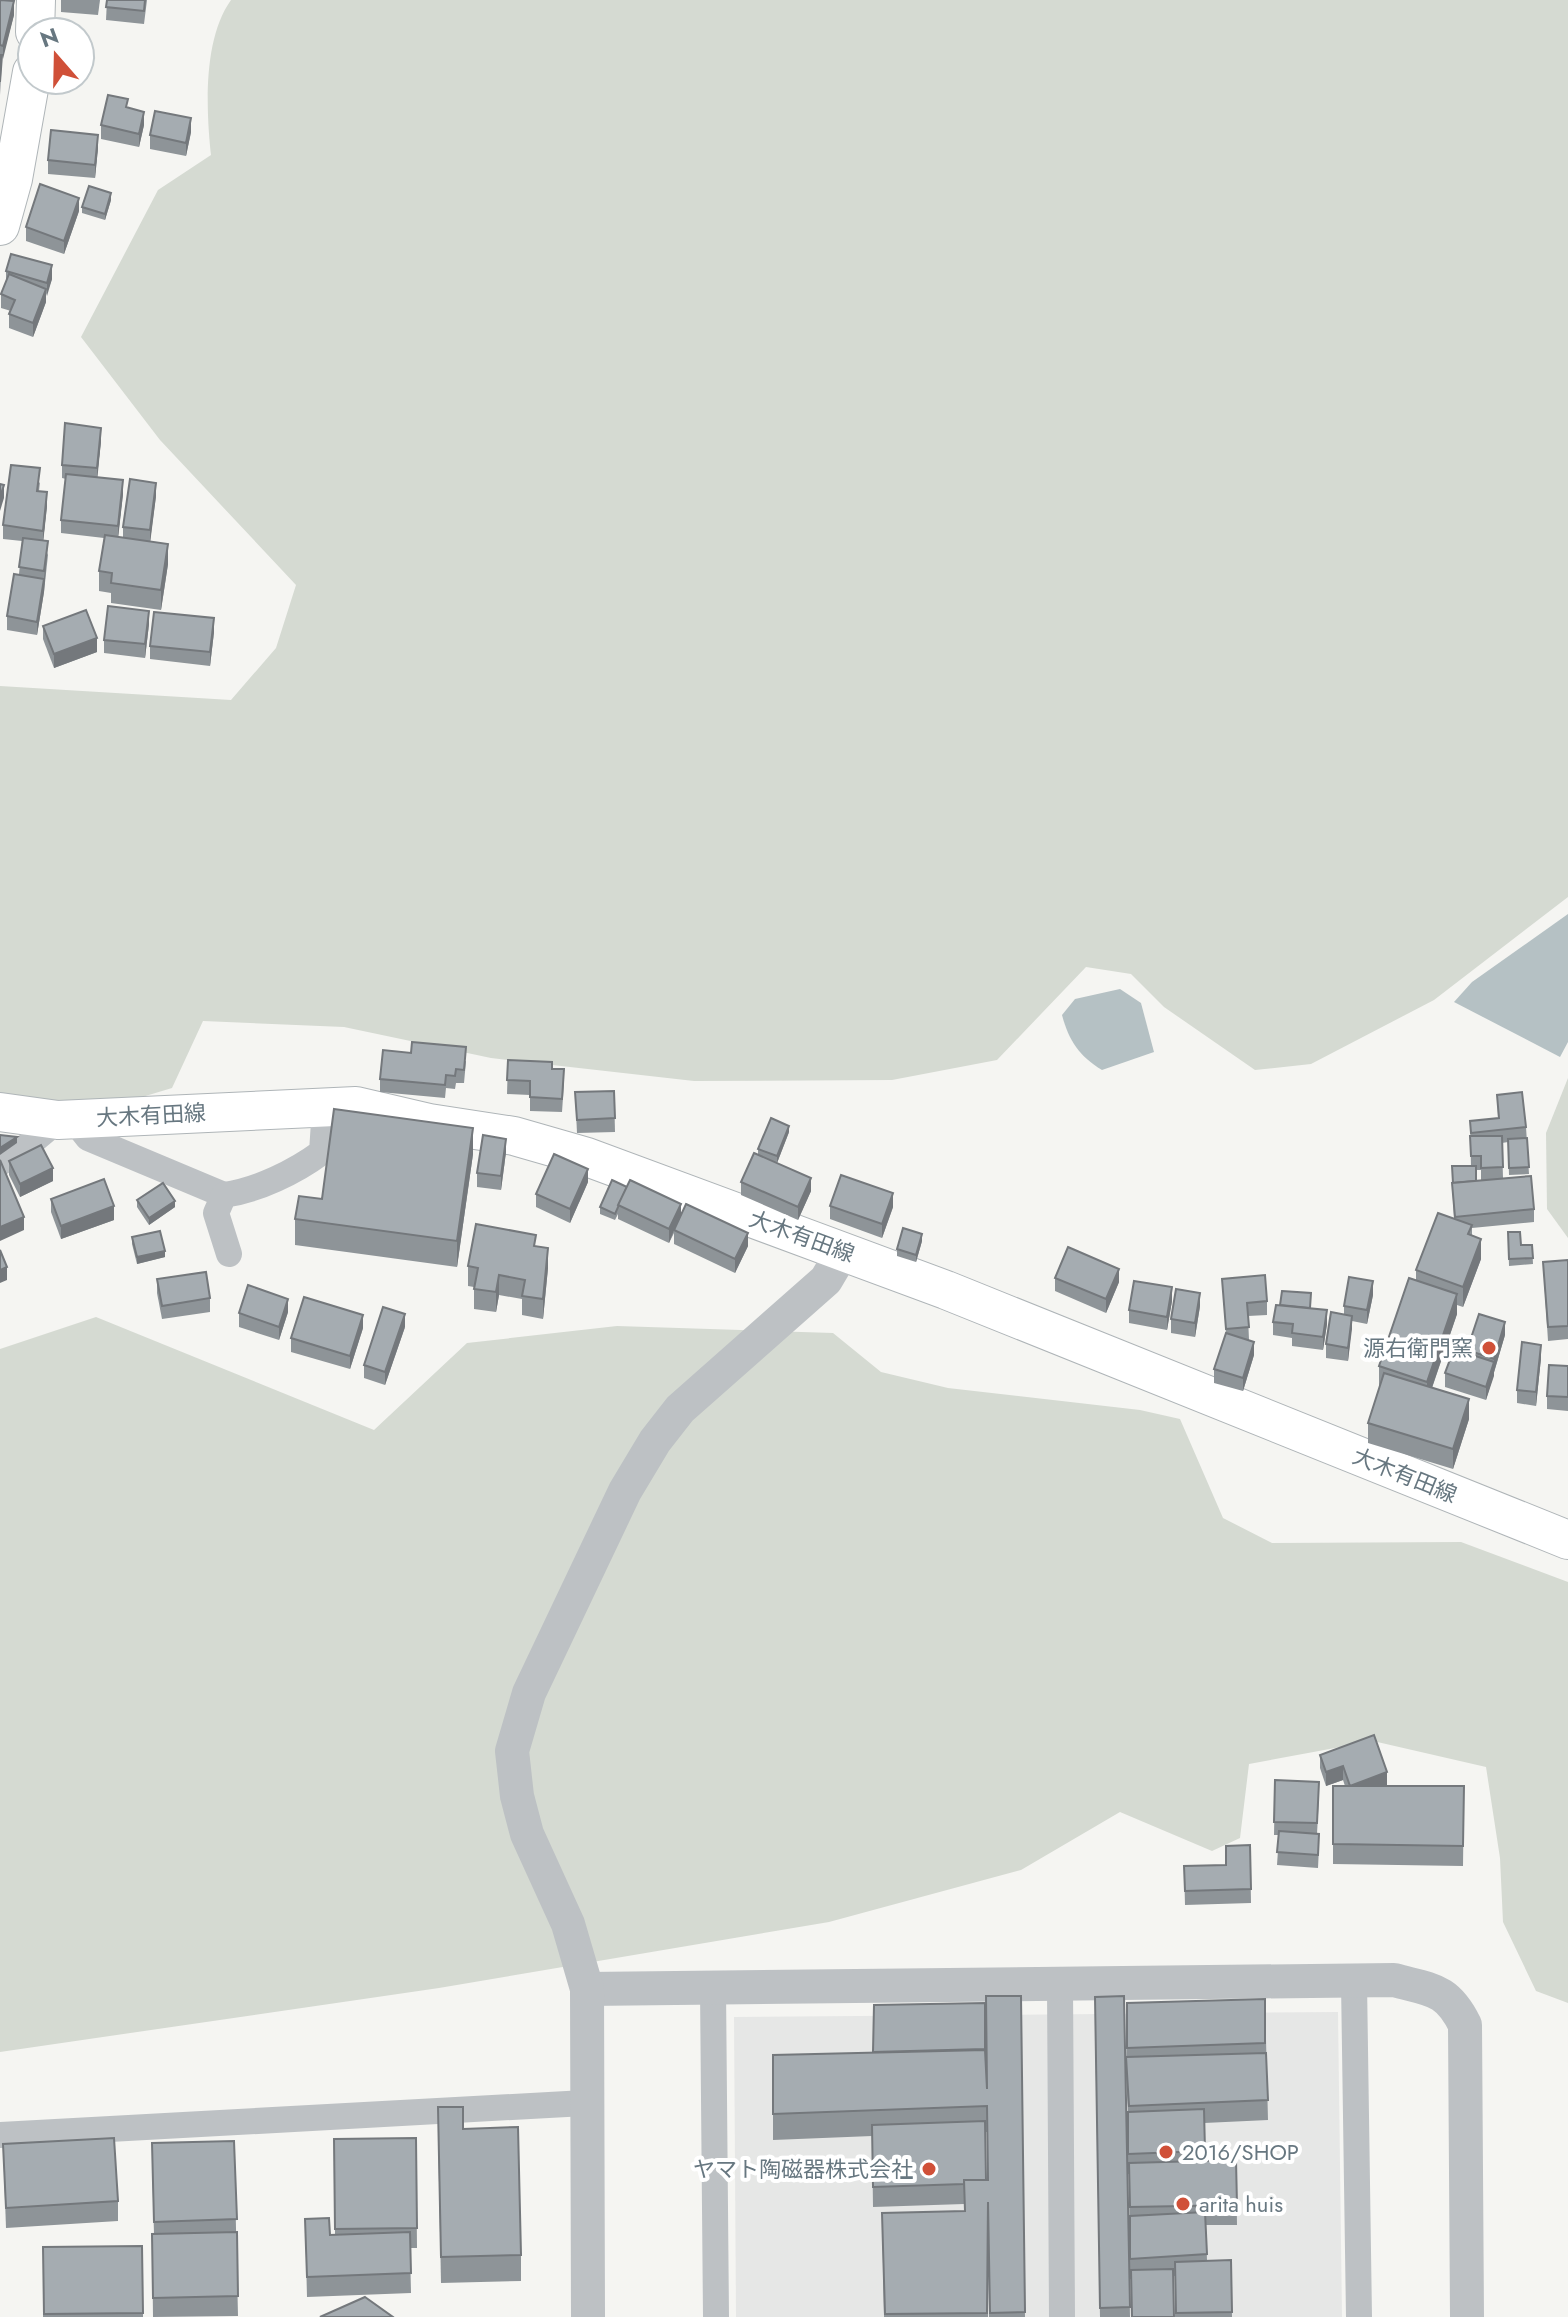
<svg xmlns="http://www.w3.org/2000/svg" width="1568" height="2317" font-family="Jost,'Noto Sans JP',sans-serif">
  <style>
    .built { fill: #e6e7e6 }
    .green { fill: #d5dad2 }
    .water { fill: #b5c1c4 }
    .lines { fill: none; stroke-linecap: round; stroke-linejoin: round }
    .secondary-casing { stroke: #afb5b8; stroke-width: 40 }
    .minor { stroke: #bdc1c4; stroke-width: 26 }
    .tertiary { stroke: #bdc1c4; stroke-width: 34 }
    .secondary { stroke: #fff; stroke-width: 38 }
    .wall { fill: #8e9498; fill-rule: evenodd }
    .shaded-wall { fill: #74787c }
    .building { fill: #a5acb1; stroke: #74787c; stroke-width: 2 }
    .poi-dot { fill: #d05038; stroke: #fff; stroke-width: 3 }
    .labels { text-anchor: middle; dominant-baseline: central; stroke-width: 8; stroke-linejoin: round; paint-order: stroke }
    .street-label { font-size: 22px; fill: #677780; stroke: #fff }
    .poi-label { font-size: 22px; fill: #677780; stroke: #fff; text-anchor: end }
  </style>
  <rect width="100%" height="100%" fill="#f5f5f2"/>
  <path class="built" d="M1338,2012L1342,2317H736L734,2017Z"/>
  <g class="green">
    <path d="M231,0H1568V897L1434,1000L1311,1064L1255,1070L1164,1007L1131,974L1086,967L997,1060L892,1080L694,1081L491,1058L344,1027L203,1021L172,1088L89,1113L0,1096V686L231,700L276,648L296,585L160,440L81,337L158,190L211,155C206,109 203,39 231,0Z"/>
    <path d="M1568,1078V1238L1547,1209L1546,1133Z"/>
    <path d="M96,1317L374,1430L467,1343L617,1326L833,1333L881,1372L948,1388L1140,1410L1180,1419L1223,1518L1272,1543L1461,1542L1568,1582V2003L1536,1991L1503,1922L1500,1858L1486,1767L1373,1741L1249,1764L1240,1838L1212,1851L1120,1812L1021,1870L829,1922L439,1988L0,2052V1349Z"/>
  </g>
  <g class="water">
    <path d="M1568,914V1042L1560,1057L1454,1002L1472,982Z"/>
    <path d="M1120,989L1141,1003L1154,1052L1102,1070C1079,1056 1069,1041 1062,1015L1075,999Z"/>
  </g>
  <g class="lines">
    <g class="secondary-casing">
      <g id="secondary">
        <path d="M35,32L36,0"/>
        <path d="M0,226L13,179L32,72"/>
        <path d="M0,1112L58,1120L356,1106L429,1123L514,1136L587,1157L946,1290L1568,1540"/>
      </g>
    </g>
    <g class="minor">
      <path d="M73,1119L88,1138L224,1195"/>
      <path d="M0,1163L27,1146L58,1120"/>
      <path d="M229,1254L216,1213L224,1195C258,1190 295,1172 322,1152L325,1107"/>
      <path d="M1354,1982L1359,2317"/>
      <path d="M1060,1985L1062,2317"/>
      <path d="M713,1988L716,2317"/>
      <path d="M0,2135L585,2103"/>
    </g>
    <g class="tertiary">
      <path d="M587,1989L1394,1980C1431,1990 1447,1988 1465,2025L1467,2317"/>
      <path d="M588,2317L587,1989L568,1924L527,1834L517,1796L512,1751L529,1693L625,1491L655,1441L680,1409L826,1280L843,1251"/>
    </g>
    <use href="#secondary" class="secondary"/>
  </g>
  <g class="wall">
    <path d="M0,0L14,15L2,59L0,95Z"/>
    <path d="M61,0H100L98,15L61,12Z"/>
    <path d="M107,0H147L144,24L106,20Z"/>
    <path d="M128,108L144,125L139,147L101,139V125Z"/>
    <path d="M191,132L186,156L150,149V135Z"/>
    <path d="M98,148L95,178L48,174V160Z"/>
    <path d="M111,200L105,220L82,213V207Z"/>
    <path d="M79,211L64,254L26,241V227Z"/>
    <path d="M6,271L52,279L46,296V302L33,337L9,328V314L11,311L1,308V294L6,282Z"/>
    <path d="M101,441L97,477L123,494L118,537H123V527L156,496L150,541L168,564L161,610L111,603V593L99,591V571L104,538L61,533V520L66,479L62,478V465Z"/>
    <path d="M40,482L39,491L47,506L43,541L48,555L44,592L37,635L7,630V616L19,574L22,541L3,539V525Z"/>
    <path d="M149,624L145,658L104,653V640Z"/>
    <path d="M43,626L97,652L54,668L43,639Z"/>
    <path d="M214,632L210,666L150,659V646Z"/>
    <path d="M508,1060L552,1069L564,1083L562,1112L530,1111V1095L507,1094Z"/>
    <path d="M466,1061L464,1083H456L455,1089L446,1088L445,1098L380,1092V1079Z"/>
    <path d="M614,1091L615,1132L577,1133L575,1092Z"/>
    <path d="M1497,1095L1526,1127L1529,1174L1509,1175L1508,1142L1502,1143L1503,1178L1534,1209V1222L1472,1228V1235L1481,1259L1463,1307L1457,1305V1314L1432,1388L1469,1419L1453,1469L1368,1443V1423L1380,1386H1379V1366L1416,1280V1270L1454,1219L1452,1183L1471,1166L1470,1121L1498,1118ZM1476,1170H1481V1181H1476Z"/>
    <path d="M789,1132L777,1163L811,1191L798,1220L741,1195V1182L758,1154V1149Z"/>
    <path d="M506,1152L501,1190L477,1187V1173Z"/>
    <path d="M473,1154L457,1267L295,1245V1219L322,1199Z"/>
    <path d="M9,1161L53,1181L20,1197L9,1175Z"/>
    <path d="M612,1180L748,1246L735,1273L674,1244V1233L669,1243L618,1219V1214L615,1220L600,1214V1207Z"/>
    <path d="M588,1182L570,1223L536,1207V1194Z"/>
    <path d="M51,1199L114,1220L61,1239L51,1212Z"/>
    <path d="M137,1200L175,1207L149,1225L137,1207Z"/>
    <path d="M830,1206L893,1207L882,1238L830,1219Z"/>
    <path d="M1508,1232L1521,1245H1532L1533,1264L1509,1266Z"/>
    <path d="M132,1237L165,1257L137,1264L132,1244Z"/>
    <path d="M922,1241L916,1262L897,1256V1249Z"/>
    <path d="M536,1246L548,1268L543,1319L522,1315V1299L499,1295L496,1312L474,1309V1287L468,1286V1266Z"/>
    <path d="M1568,1260V1339L1548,1341L1543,1262Z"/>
    <path d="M1055,1278L1119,1282L1106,1313L1055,1291Z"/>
    <path d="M157,1279L210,1298V1312L162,1319L157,1293Z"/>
    <path d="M1222,1279L1267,1301V1315L1248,1316L1249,1340L1254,1355L1243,1391L1214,1383V1369L1226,1334Z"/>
    <path d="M1373,1295L1367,1324L1352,1321L1348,1361L1326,1358V1344L1344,1314V1306Z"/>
    <path d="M1172,1301L1167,1330L1129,1323V1310Z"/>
    <path d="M1200,1306L1195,1337L1171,1333V1319Z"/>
    <path d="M1310,1309L1327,1324L1323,1350L1292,1346V1338L1273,1335V1322Z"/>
    <path d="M288,1312L279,1340L239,1327V1313Z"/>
    <path d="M405,1327L385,1385L364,1378V1365Z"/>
    <path d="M363,1328L350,1369L291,1352V1338Z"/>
    <path d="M1505,1335L1486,1400L1445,1387V1373L1467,1353V1350Z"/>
    <path d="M1541,1358L1536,1406L1517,1403V1390Z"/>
    <path d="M1568,1366V1411L1547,1409V1396Z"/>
    <path d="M1320,1755L1387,1785L1464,1786L1463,1866L1333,1864V1786H1345L1343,1780L1326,1786L1320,1768Z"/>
    <path d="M1275,1780L1319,1796L1317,1834L1319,1847L1318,1868L1277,1865L1279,1835H1274Z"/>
    <path d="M1250,1845L1251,1903L1185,1905L1184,1866L1226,1865Z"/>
    <path d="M1021,1996L1025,2317H989L988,2228V2317H884L882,2213L964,2211V2204L873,2207L872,2136L773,2140V2055L873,2053L985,2003V2050L987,2082ZM985,2132H987L988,2180H986Z"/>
    <path d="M1124,1996L1130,2317H1100L1095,2023Z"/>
    <path d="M1265,1999L1268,2120L1204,2123L1205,2161L1236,2160L1237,2225H1206L1207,2261L1231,2260L1232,2317H1175V2276L1130,2279L1129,2174H1128V2112L1126,2077L1127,2003Z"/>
    <path d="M463,2129L521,2255V2281L441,2283L438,2133Z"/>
    <path d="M416,2138L417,2248H410L411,2293L307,2297L305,2219L330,2235L335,2234L334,2139Z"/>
    <path d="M234,2141L238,2316L153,2317L152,2234H154L152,2163Z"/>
    <path d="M3,2144L118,2201V2221L6,2228Z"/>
    <path d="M142,2246L143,2317H43V2247Z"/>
  </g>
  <g class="shaded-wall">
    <path d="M14,1V15L3,59V46Z"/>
    <path d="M144,112V125L139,147V134Z"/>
    <path d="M191,118V132L186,156V143Z"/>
    <path d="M98,135V148L95,178V165Z"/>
    <path d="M111,193V200L105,220V214Z"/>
    <path d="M79,198V211L64,254V241Z"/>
    <path d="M52,265V279L47,296V283Z"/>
    <path d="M46,289V302L33,337V323Z"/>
    <path d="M101,428V441L97,482V468Z"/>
    <path d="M123,480V494L118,539V526Z"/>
    <path d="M156,483V496L150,544V530Z"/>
    <path d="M4,485V498L0,511V497Z"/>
    <path d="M47,492V506L43,544V531Z"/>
    <path d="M48,541L44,592L37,635V622L44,579Z"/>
    <path d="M168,544V564L161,610V590Z"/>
    <path d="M149,611V624L145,658V644Z"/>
    <path d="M214,618V632L210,666V652Z"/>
    <path d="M97,638V652L54,668V654Z"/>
    <path d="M789,1126V1132L777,1163V1156Z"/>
    <path d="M473,1128V1154L457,1267V1241Z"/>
    <path d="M17,1137V1143L0,1155V1148Z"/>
    <path d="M506,1139V1152L501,1190V1176Z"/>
    <path d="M53,1168V1181L20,1197V1184Z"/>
    <path d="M588,1169V1182L570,1223V1209Z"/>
    <path d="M811,1178V1191L798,1220V1207Z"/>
    <path d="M893,1193V1207L882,1238V1224Z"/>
    <path d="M175,1201V1207L149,1225V1218Z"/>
    <path d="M681,1204V1218L674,1230L669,1243V1229Z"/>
    <path d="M114,1206V1220L61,1239V1226Z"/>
    <path d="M24,1217V1230L0,1241V1227Z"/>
    <path d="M748,1233V1246L735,1273V1259Z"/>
    <path d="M922,1234V1241L916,1262V1255Z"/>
    <path d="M1481,1239V1259L1463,1307V1287Z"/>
    <path d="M548,1248V1268L543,1319V1299Z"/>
    <path d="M165,1251V1257L137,1264V1257Z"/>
    <path d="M7,1267V1280L0,1283V1270Z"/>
    <path d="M1119,1269V1282L1106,1313V1299Z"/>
    <path d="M499,1275V1295L496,1312V1292Z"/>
    <path d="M1373,1281V1295L1367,1324V1310Z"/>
    <path d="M1172,1287V1301L1167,1330V1317Z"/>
    <path d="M1200,1293V1306L1195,1337V1323Z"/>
    <path d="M1457,1294V1314L1427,1402V1382Z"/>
    <path d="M288,1299V1312L279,1340V1327Z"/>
    <path d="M1327,1310V1324L1323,1350V1337Z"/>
    <path d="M405,1314V1327L385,1385V1372Z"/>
    <path d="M363,1315V1328L350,1369V1356Z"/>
    <path d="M1352,1316V1329L1348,1361V1348Z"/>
    <path d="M1505,1322V1335L1494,1372V1359Z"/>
    <path d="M1254,1342V1355L1243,1391V1378Z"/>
    <path d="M1541,1345V1358L1536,1406V1392Z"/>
    <path d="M1494,1362V1376L1486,1400V1387Z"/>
    <path d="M1469,1399V1419L1453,1469V1449Z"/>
    <path d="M1343,1766V1780L1326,1786V1772Z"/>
    <path d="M1387,1772V1785L1350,1786Z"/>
  </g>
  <g class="building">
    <path d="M0,0L14,1L3,46L0,45Z"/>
    <path d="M107,0H145L144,11L106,7Z"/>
    <path d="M0,55H2L0,82Z"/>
    <path d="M108,95L128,99L126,107L144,112L139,134L101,125Z"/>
    <path d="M155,111L191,118L186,143L150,135Z"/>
    <path d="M51,130L98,135L95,165L48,160Z"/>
    <path d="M40,184L79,198L64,241L26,227Z"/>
    <path d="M89,186L111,193L105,214L82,207Z"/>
    <path d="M11,254L52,265L47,283L6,271Z"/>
    <path d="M9,274L46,289L33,323L9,314L15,300L1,294Z"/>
    <path d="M65,423L101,428L97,468L62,465Z"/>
    <path d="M11,465L40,468L37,491L47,492L43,531L3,525Z"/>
    <path d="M66,474L123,480L118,526L61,520Z"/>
    <path d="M130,479L156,483L150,530L123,527Z"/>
    <path d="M0,484L4,485L0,497Z"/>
    <path d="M105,535L168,544L161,590L111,583L112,573L99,571Z"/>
    <path d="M23,538L48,541L44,571L19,567Z"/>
    <path d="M14,574L44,579L37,622L7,616Z"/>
    <path d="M108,606L149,611L145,644L104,640Z"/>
    <path d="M86,610L97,638L54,654L43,626Z"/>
    <path d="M154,612L214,618L210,652L150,646Z"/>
    <path d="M412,1042L466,1047L464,1070L456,1069L455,1076L446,1075L445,1085L380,1079L383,1050L411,1053Z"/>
    <path d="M508,1060L552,1062V1069H564L562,1099L530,1097V1081L507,1080Z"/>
    <path d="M614,1091L615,1118L577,1120L575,1092Z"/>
    <path d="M1522,1092L1526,1127L1471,1133L1470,1121L1499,1118L1497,1095Z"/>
    <path d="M334,1109L473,1128L457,1241L295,1219L299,1196L322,1199Z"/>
    <path d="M771,1118L789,1126L777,1156L758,1149Z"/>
    <path d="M0,1135L17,1137L0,1148Z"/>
    <path d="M483,1135L506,1139L501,1176L477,1173Z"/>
    <path d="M1470,1136H1502L1503,1167L1481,1168V1156H1471Z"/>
    <path d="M1527,1138L1529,1167L1509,1168L1508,1139Z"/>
    <path d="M41,1145L53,1168L20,1184L9,1161Z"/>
    <path d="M754,1153L811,1178L798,1207L741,1182Z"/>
    <path d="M554,1154L588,1169L570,1209L536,1194Z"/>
    <path d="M0,1160L24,1217L0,1227Z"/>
    <path d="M1452,1166H1476V1181L1453,1183Z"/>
    <path d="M841,1175L893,1193L882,1224L830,1206Z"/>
    <path d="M1531,1176L1534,1209L1455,1217L1452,1183Z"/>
    <path d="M104,1179L114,1206L61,1226L51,1199Z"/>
    <path d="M612,1180L627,1187L615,1214L600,1207Z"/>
    <path d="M630,1180L681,1204L669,1229L618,1205Z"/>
    <path d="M163,1183L175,1201L149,1218L137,1200Z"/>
    <path d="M686,1204L748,1233L735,1259L674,1230Z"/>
    <path d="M1438,1213L1472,1225L1468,1234L1481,1239L1463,1287L1416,1270Z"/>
    <path d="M476,1224L536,1235L534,1246L548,1248L543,1299L522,1296L525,1280L499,1275L496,1292L474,1289L478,1268L468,1266Z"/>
    <path d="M903,1228L922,1234L916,1255L897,1249Z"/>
    <path d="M160,1231L165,1251L137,1257L132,1237Z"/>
    <path d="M1508,1232H1520L1521,1245H1532L1533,1258L1509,1259Z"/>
    <path d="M1068,1247L1119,1269L1106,1299L1055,1278Z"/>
    <path d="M0,1250L7,1267L0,1270Z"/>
    <path d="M1568,1260V1326L1548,1327L1543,1262Z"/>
    <path d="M206,1272L210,1298L162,1306L157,1279Z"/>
    <path d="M1265,1275L1267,1301L1247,1303L1249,1327L1226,1329L1222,1279Z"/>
    <path d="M1349,1277L1373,1281L1367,1310L1344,1306Z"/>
    <path d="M1409,1278L1457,1294L1427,1382L1379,1366Z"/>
    <path d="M1134,1281L1172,1287L1167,1317L1129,1310Z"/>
    <path d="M248,1285L288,1299L279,1327L239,1313Z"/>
    <path d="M1176,1289L1200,1293L1195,1323L1171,1319Z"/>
    <path d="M1282,1291L1311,1293L1310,1308L1280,1305Z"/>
    <path d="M304,1297L363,1315L350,1356L291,1338Z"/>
    <path d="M1276,1305L1327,1310L1323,1337L1292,1333L1293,1324L1273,1322Z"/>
    <path d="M383,1307L405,1314L385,1372L364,1365Z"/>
    <path d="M1331,1312L1352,1316L1348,1348L1326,1344Z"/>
    <path d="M1479,1314L1505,1322L1494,1359L1467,1350Z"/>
    <path d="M1226,1333L1254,1342L1243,1378L1214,1369Z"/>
    <path d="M1522,1342L1541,1345L1536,1392L1517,1390Z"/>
    <path d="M1454,1349L1494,1362L1486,1387L1445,1373Z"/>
    <path d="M1549,1365L1568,1366V1397L1547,1396Z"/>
    <path d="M1384,1373L1469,1399L1453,1449L1368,1423Z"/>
    <path d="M1374,1735L1387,1772L1350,1786L1343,1766L1326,1772L1320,1755Z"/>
    <path d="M1275,1780L1319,1782L1317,1823L1274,1822Z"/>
    <path d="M1333,1786H1464L1463,1846L1333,1844Z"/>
    <path d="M1279,1831L1319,1834L1318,1855L1277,1852Z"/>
    <path d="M1250,1845L1251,1889L1185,1891L1184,1866L1226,1865V1846Z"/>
    <path d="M986,1996H1021L1025,2312L990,2313L988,2202L987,2313L885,2314L882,2213L965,2211L964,2180H988L987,2106L773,2114V2055L985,2050L987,2089Z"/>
    <path d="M1124,1996L1130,2307L1100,2308L1095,1997Z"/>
    <path d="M1265,1999V2043L1127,2048V2003Z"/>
    <path d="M985,2003V2049L873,2052L874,2005Z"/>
    <path d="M1266,2053L1268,2100L1129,2106L1126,2057Z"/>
    <path d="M438,2107H463V2129L518,2127L521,2255L441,2257Z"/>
    <path d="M1204,2109L1205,2151L1128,2154V2112Z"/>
    <path d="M985,2121L986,2180H964V2184L873,2187L872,2125Z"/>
    <path d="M114,2138L118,2201L6,2208L3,2144Z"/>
    <path d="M416,2138L417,2228L335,2229L334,2139Z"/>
    <path d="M234,2141L237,2219L154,2222L152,2143Z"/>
    <path d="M1236,2160L1237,2205L1130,2207L1129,2163Z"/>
    <path d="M1205,2212L1207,2254L1130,2259V2216Z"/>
    <path d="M329,2218L330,2235L410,2232L411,2273L307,2277L305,2219Z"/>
    <path d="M237,2232L238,2296L153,2298L152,2234Z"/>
    <path d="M142,2246L143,2313L44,2314L43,2247Z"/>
    <path d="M1231,2260L1232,2312L1176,2313L1175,2262Z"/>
    <path d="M1173,2269L1174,2317H1132L1131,2270Z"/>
    <path d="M365,2297L393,2317H320Z"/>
  </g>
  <g class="poi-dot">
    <circle cx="1489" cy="1348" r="8"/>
    <circle cx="1166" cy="2152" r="8"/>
    <circle cx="929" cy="2169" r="8"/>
    <circle cx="1183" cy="2204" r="8"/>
  </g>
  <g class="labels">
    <g class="street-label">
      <text transform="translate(151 1115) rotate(-3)">大木有田線</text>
      <text transform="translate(802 1236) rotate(20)">大木有田線</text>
      <text transform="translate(1405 1475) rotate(22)">大木有田線</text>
    </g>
    <g class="poi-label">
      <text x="1473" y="1348">源右衛門窯</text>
      <text x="1182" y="2152" text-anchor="start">2016/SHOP</text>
      <text x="913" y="2169">ヤマト陶磁器株式会社</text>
      <text x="1199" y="2204" text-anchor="start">arita huis</text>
    </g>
  </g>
  <g transform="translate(56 56) rotate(340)"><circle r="38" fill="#ffffff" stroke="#c2c9cc" stroke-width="2"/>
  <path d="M0-6L14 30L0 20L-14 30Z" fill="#d05038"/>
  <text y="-12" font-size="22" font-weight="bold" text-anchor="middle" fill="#677780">N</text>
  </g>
</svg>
